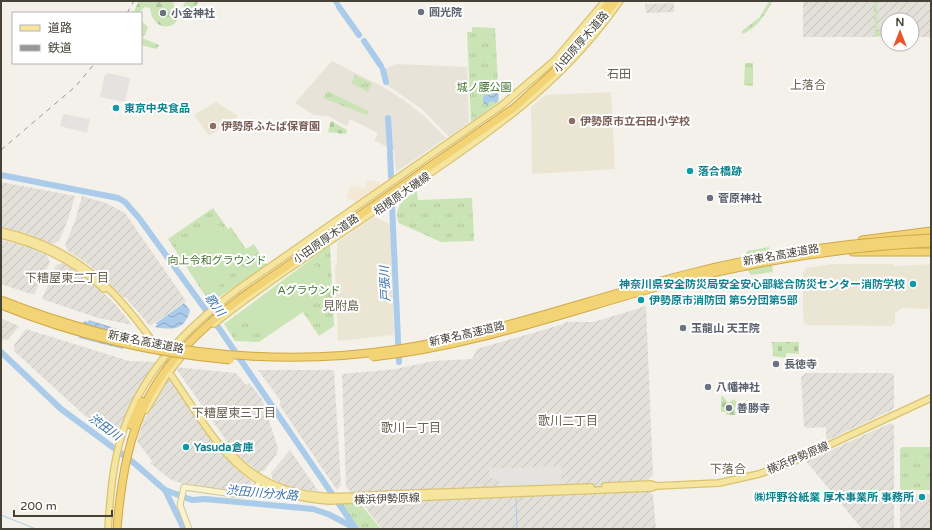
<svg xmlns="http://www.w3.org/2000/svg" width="932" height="530" font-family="'Varela Round','Noto Sans JP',sans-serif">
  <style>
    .residential { fill: #e7e3d8 }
    .commercial { fill: #f3e9d6 }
    .industrial { fill: url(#industrial-furrows) }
    .education { fill: #ebe6d4 }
    .grass { fill: url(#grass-tufts) }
    .forest { fill: url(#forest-firs) }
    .cemetery { fill: url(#cemetery-stones) }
    .garden { fill: url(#garden-dots) }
    .pitch { fill: #cbe4b5 }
    .parking { fill: #e5e3e0 }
    .water { fill: url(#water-waves) }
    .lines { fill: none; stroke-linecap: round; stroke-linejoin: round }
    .stream { stroke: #abcbeb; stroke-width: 1 }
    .river { stroke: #abcbeb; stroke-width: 6 }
    .primary-tunnel { stroke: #d0cec6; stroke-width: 5.5; stroke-dasharray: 5.5 3; stroke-linecap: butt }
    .secondary-casing { stroke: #cfc69c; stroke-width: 7 }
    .primary-casing { stroke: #dac370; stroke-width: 8 }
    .motorway-casing { stroke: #d1a945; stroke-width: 9 }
    .secondary { stroke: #faf3cc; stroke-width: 5 }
    .primary { stroke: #f6e59f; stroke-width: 5.5 }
    .motorway { stroke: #f2d375; stroke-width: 7 }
    .rail { stroke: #979797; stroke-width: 1; stroke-dasharray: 5 5; stroke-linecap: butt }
    .motorway-bridge-casing { stroke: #d1a945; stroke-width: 9; stroke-linecap: butt }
    .motorway-bridge { stroke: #f2d375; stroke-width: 7 }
    .worship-dot { fill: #6b7280; stroke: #fff; stroke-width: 1.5 }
    .culture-dot { fill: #0f9aa8; stroke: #fff; stroke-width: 1.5 }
    .education-dot { fill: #8d6e63; stroke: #fff; stroke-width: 1.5 }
    .labels { text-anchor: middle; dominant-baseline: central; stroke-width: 4; stroke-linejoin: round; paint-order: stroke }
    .worship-label { font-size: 11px; font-weight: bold; fill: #5b616d; stroke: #fff; text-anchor: start }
    .street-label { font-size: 11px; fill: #464238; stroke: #fff }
    .park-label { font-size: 11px; fill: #447430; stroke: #fff }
    .culture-label { font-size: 11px; font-weight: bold; fill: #0d838f; stroke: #fff; text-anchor: start }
    .education-label { font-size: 11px; font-weight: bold; fill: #785e54; stroke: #fff; text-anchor: start }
    .neighbourhood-label { font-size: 12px; fill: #686050; stroke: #fff }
    .water-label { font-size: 12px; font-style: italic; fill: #3971aa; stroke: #fff }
  </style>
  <defs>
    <pattern id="industrial-furrows" width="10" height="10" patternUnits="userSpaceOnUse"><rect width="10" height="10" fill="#e3e0da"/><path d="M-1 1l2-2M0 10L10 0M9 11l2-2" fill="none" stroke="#c4c1bc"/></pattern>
    <pattern id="grass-tufts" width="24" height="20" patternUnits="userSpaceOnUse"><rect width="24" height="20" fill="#cbe4b5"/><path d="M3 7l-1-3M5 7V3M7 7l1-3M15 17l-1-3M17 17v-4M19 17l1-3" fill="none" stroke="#b0c59c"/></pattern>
    <pattern id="forest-firs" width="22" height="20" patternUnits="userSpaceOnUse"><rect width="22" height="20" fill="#cbe4b5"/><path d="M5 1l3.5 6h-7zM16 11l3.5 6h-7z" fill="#b0c59c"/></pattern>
    <pattern id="cemetery-stones" width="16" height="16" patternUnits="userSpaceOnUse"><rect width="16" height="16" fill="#cbe4b5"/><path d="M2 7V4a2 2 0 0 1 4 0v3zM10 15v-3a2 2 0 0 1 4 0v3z" fill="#b0c59c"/></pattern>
    <pattern id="garden-dots" width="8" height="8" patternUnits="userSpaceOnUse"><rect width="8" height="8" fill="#cbe4b5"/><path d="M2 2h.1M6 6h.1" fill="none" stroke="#b0c59c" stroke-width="1.8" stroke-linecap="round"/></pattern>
    <pattern id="water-waves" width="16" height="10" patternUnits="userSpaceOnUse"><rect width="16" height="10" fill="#abcbeb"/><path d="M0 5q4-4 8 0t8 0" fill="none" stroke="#8da6bf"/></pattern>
  </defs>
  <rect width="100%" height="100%" fill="#f3f1e9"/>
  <g class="residential">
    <path d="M332,61L383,87L405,101L425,117L446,138L396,172L394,151L374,140L378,133L350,119L347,126L328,116L314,115L295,103Z"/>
    <path d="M397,64L467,67L469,122L449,137L422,109L387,85L388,80L385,69Z"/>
  </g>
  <path class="commercial" d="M367,180L380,182V186L358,202L346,198L351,185L366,188Z"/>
  <g class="industrial">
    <path d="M803,1H931V37H912V20H888V37H803Z"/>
    <path d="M674,3V12L646,13L645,4Z"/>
    <path d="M1,182L75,196L69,217L59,241L52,244L25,233L1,227Z"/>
    <path d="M82,196L106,203L125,213L186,301L150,326L125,297H123L88,264L68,251L65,245L75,221Z"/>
    <path d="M1,240L26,246L47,255L50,262L34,295L1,284Z"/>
    <path d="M63,263L87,278L102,291L116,305L132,325L98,318L42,299L56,265Z"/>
    <path d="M646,306L653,475L648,480L650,492L653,495L656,529H382L361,502L346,487L342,374L396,369L433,361L472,359L477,349L564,324L565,322H594Z"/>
    <path d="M1,318L19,326L8,340H1Z"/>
    <path d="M26,329L129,361L158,362L121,434L102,428L83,414L14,351V345Z"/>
    <path d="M175,367L236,373L246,385L249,383L262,399L278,448L277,453L264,471L258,472L235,453Z"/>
    <path d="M258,370H334L341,485L337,490L280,406V400Z"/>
    <path d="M806,373H892L894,375V407L892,410L826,441V427L806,428L804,426L801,377Z"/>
    <path d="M169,375L215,444L236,469L252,482V484L242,491L231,492L191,487L170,479L150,463L152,461L137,441L143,422Z"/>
    <path d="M891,423L894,425V529H862L806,461Z"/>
    <path d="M290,450L319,492L297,489L273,480L271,473Z"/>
    <path d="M902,494H931V529H900V496Z"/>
  </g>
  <g class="education">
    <path d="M611,92L615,169L532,174L531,107L546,95Z"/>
    <path d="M216,102L238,116L209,136L194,115Z"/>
    <path d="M374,217L390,224L394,335L338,341L335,267L337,261V242Z"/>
    <path d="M832,264H892L895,266L931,264V318L930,309L902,308L895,313V323L891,326L807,325L804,323L803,313V273L806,268Z"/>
  </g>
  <g class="grass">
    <path d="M769,1H773C765,14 757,29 742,34V31L760,17Z"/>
    <path d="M472,27L495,28L499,102L471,122L467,32H472Z"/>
    <path d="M745,63H753V86L744,85Z"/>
    <path d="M355,75L372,83L368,92L351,83Z"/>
    <path d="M327,91L369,111L367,115L323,98Z"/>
    <path d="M417,191L418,200L472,198L474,241L441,242L399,223C392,207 405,198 417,191Z"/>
    <path d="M213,208L228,229L231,227L246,249L254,244L267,265L210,303L168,239Z"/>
    <path d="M330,245L334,326L319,336L303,312L259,342L235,341L224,324Z"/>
    <path d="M769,247L773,272L751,275C746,270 744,257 747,251Z"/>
    <path d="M902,447H931V490H901L900,488V449Z"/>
    <path d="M360,502L362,506L381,529H360L340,504Z"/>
  </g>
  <g class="forest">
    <path d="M139,1L173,2C174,6 178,11 178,15C178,30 153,33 150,8L145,7L138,13H133Z"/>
    <path d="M141,21L148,27L145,35L142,38L159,45L156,49L141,45Z"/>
  </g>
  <g class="cemetery">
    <path d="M187,1H200L188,14L183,5Z"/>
    <path d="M331,121L347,130L346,134L328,132Z"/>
    <path d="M772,342H799V354L786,353V358L773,356Z"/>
    <path d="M721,396H723L728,403L734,399L740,406L735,410L736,415H726V412H721Z"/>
  </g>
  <path class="garden" d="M874,1H877V29L880,33L888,34V36H875Z"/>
  <g class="pitch">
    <path d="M213,224C229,226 236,237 245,249L217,289H207L179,251C187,237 195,224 213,224Z"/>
    <path d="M314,265L318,266L321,273H327L328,294L317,301L304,300L290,280Z"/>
    <path d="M286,281L306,309L263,338L244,311Z"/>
  </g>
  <g class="parking">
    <path d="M107,73L130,78L125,102L100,97L104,77Z"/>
    <path d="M63,114L90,119L87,133L60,126Z"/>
    <path d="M489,466H492V469L561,466V485L499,487V478H489Z"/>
  </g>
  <g class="water">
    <path d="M494,93H498V100L496,103L491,101L487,105L483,103V97L485,95H491Z"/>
    <path d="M184,303L190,310C185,331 172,330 155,327L157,325L156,323Z"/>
    <path d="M89,320L127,332L123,349L79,338L84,321L88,322Z"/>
  </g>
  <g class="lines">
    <g class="stream">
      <path d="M516,499L517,529"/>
      <path d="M1,515L36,529"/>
    </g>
    <g class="river">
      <path d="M336,1L337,3"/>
      <path d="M339,7L359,35"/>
      <path d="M364,41L381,66"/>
      <path d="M383,70L386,82"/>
      <path d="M388,118L390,149"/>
      <path d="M390,153L391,176"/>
      <path d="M1,175L118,198L125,202L139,218L221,331L356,529"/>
      <path d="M392,205L399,362"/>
      <path d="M1,352L61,409L134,463L165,490L184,529"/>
      <path d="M165,490L192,500L205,499L313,509L328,514L353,527"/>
    </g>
    <g class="primary-tunnel">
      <path d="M161,354L174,372"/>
      <path d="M159,358L169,371"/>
    </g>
    <g class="secondary-casing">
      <path id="secondary" d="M189,529L180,505L184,487L240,495L253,491L262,479"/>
    </g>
    <g class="primary-casing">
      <g id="primary">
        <path d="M1,231C73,247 114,286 155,345"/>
        <path d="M1,235C40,244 76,262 104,289"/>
        <path d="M214,324C282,270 357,224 429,174C504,123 567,77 620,1"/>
        <path d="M171,375C216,440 240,496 329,501L651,488L656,486L719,483L759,474L790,463L931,398"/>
        <path d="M146,410L166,376L181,357"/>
        <path d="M224,445C242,469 266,485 296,492C326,500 359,495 390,494C457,492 524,489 591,487"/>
        <path d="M605,486L651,484L656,486"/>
        <path d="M108,529C110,500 112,470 120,441C139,374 184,330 238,289L501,106L555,60L605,1"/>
      </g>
    </g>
    <g class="motorway-casing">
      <g id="motorway">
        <path d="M598,17L610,1"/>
        <path d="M862,240L931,231"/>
        <path d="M853,252H931"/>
        <path d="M131,425L141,401"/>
        <path d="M117,529C126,418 151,366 241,298L514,108L567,60L616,1"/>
      </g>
    </g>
    <use href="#secondary" class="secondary"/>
    <use href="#primary" class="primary"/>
    <use href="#motorway" class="motorway"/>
    <g class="rail">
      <path d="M127,13L134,1"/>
      <path d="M1,150L76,86L95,63"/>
    </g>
    <g class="motorway-bridge-casing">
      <g id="motorway-bridge">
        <path d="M1,300C127,350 264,370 399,349C492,334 581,302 672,278C757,255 843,242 931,238"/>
        <path d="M1,305C75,335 151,353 230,360"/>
        <path d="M372,357C475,346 572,310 671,283C756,261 844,247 931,243"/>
      </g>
    </g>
    <use href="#motorway-bridge" class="motorway-bridge"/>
  </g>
  <g class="worship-dot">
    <circle cx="421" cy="12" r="4"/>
    <circle cx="163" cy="13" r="4"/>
    <circle cx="710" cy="198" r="4"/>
    <circle cx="683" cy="328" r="4"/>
    <circle cx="776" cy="364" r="4"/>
    <circle cx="708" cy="387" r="4"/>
    <circle cx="729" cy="408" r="4"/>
  </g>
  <g class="culture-dot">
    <circle cx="116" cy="108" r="4"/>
    <circle cx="690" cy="171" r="4"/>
    <circle cx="913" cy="284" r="4"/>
    <circle cx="641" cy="300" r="4"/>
    <circle cx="186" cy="447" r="4"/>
    <circle cx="922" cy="497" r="4"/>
  </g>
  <g class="education-dot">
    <circle cx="572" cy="121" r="4"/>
    <circle cx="213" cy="126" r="4"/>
  </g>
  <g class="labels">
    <g class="worship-label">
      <text x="429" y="12">圓光院</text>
      <text x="171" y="13">小金神社</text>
      <text x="718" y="198">菅原神社</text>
      <text x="691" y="328">玉龍山 天王院</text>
      <text x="784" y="364">長徳寺</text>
      <text x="716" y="387">八幡神社</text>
      <text x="737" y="408">善勝寺</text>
    </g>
    <g class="street-label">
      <text transform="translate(581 42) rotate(-49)">小田原厚木道路</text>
      <text transform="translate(402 194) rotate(-35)">相模原大磯線</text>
      <text transform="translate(326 239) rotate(-35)">小田原厚木道路</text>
      <text transform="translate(781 255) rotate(-10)">新東名高速道路</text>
      <text transform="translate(467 334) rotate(-13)">新東名高速道路</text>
      <text transform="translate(146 342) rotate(11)">新東名高速道路</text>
      <text transform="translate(798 458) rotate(-23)">横浜伊勢原線</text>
      <text transform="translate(387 499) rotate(-2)">横浜伊勢原線</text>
    </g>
    <g class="park-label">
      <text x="484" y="87">城ノ腰公園</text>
      <text x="217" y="260">向上令和グラウンド</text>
      <text x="309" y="290">Aグラウンド</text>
    </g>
    <g class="culture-label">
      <text x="124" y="108">東京中央食品</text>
      <text x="698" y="171">落合橋跡</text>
      <text x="905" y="284" text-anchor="end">神奈川県安全防災局安全安心部総合防災センター消防学校</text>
      <text x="649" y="300">伊勢原市消防団 第5分団第5部</text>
      <text x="194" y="447">Yasuda倉庫</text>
      <text x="914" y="497" text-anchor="end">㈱坪野谷紙業 厚木事業所 事務所</text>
    </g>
    <g class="education-label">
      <text x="580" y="121">伊勢原市立石田小学校</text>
      <text x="221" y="126">伊勢原ふたば保育園</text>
    </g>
    <g class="neighbourhood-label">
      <text x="619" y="74">石田</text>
      <text x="808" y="85">上落合</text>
      <text x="67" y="278">下糟屋東二丁目</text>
      <text x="341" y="306">見附島</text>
      <text x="234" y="413">下糟屋東三丁目</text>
      <text x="568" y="421">歌川二丁目</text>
      <text x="411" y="428">歌川一丁目</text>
      <text x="728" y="469">下落合</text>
    </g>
    <g class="water-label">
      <text transform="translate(385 284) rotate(-93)">戸張川</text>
      <text transform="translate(215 305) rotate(53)">歌川</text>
      <text transform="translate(105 427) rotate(36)">渋田川</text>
      <text transform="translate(262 493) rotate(5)">渋田川分水路</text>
    </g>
  </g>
  <rect width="932" height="530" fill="none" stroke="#464238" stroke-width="4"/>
  <rect x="12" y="12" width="130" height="52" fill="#ffffff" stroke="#b5b3af"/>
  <rect x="20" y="25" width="20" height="6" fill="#f6e59f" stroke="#b5b3af"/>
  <text x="48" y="32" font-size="12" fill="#464238">道路</text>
  <rect x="20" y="45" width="20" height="6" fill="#979797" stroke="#b5b3af"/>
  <text x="48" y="52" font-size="12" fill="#464238">鉄道</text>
  <g transform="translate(900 32)"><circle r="19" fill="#ffffff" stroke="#b5b3af"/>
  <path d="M0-3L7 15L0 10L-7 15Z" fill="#e8572b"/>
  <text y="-6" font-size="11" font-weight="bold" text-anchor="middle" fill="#464238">N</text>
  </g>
  <path d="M14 510v6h98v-6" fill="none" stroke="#464238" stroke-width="2"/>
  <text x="20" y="510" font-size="12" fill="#464238" stroke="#ffffff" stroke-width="3" paint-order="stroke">200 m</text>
</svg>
